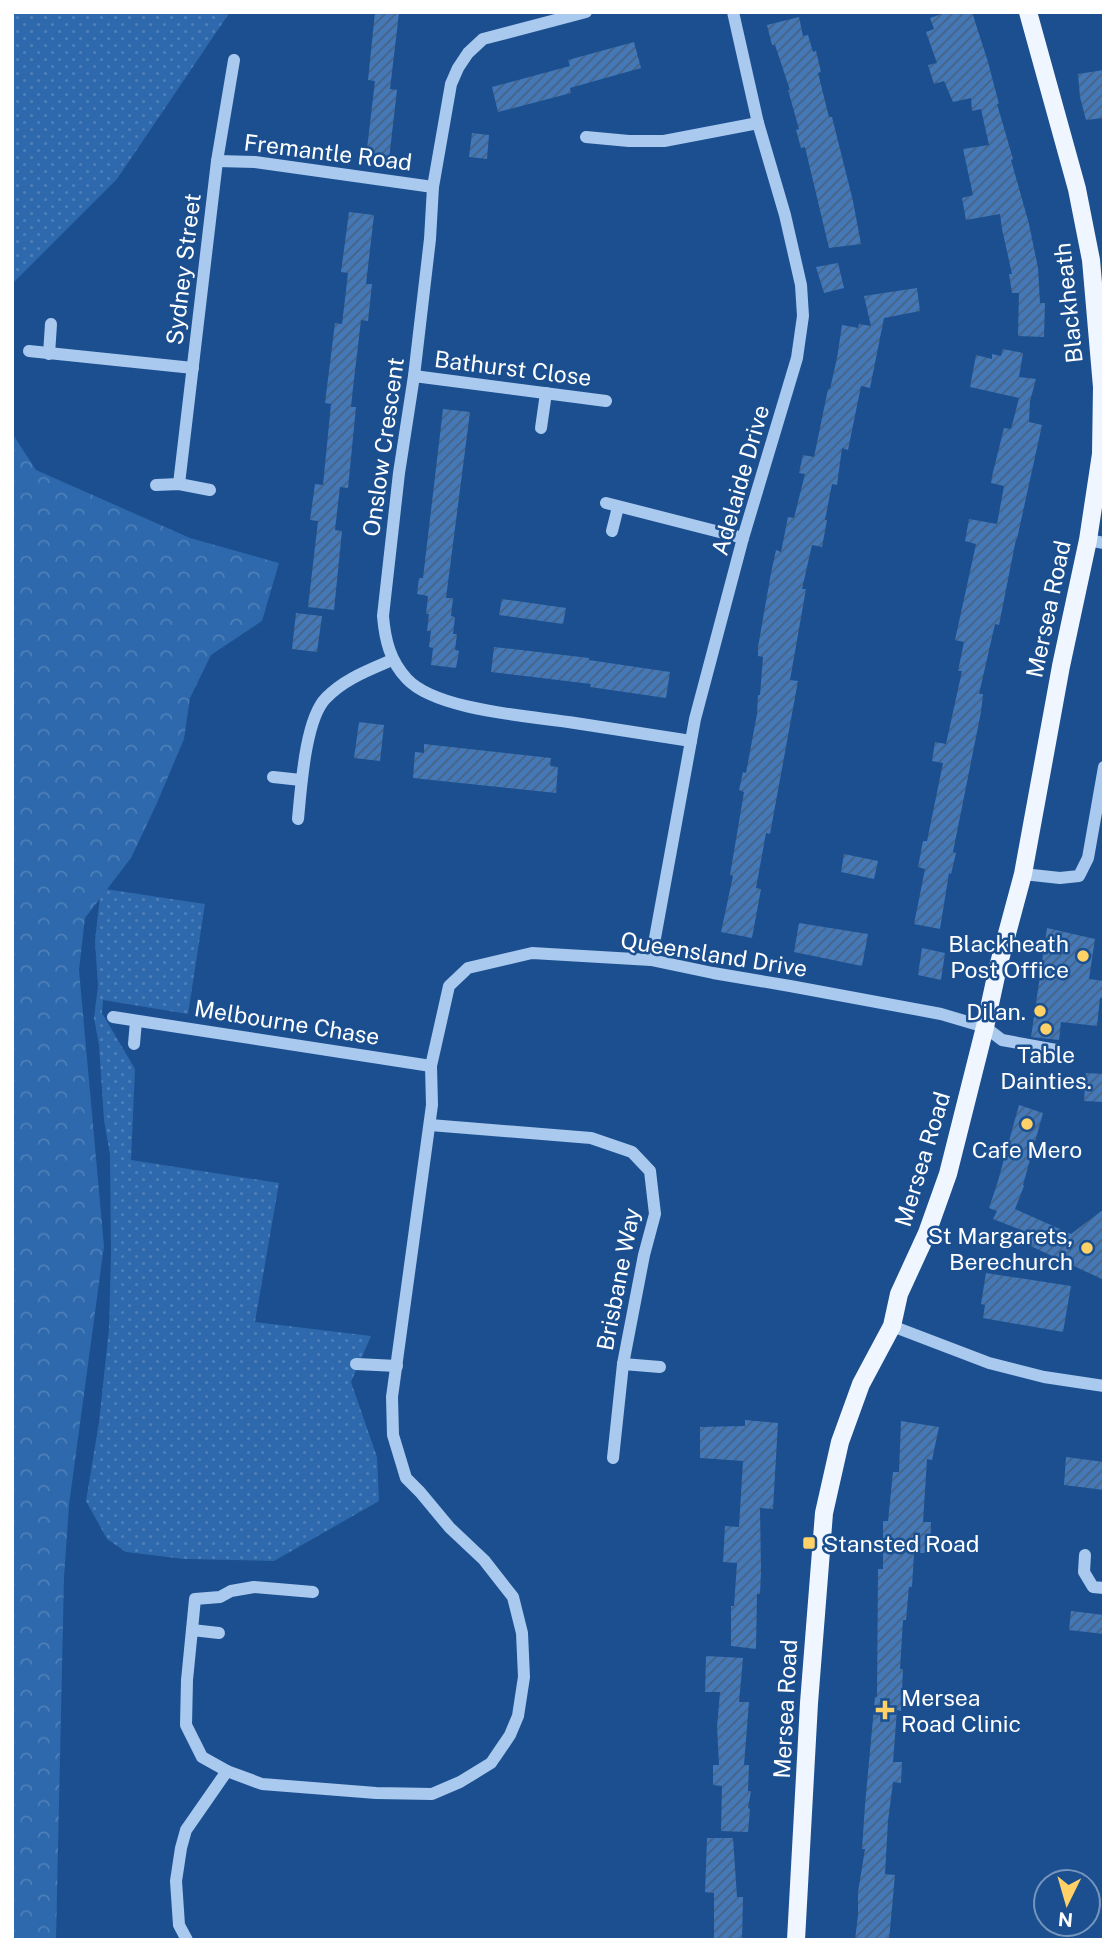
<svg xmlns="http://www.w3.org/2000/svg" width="1116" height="1952" font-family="'Public Sans',sans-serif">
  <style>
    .grass { fill: url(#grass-dots) }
    .forest { fill: url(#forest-crowns) }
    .building { fill: url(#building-hatch) }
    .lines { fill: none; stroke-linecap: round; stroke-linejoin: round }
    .minor { stroke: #a9c9ee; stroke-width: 12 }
    .major { stroke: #f0f6ff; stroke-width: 18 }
    .poi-dot { fill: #ffd166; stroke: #1b4f8f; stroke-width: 2.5 }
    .labels { text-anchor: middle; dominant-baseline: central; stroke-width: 5; stroke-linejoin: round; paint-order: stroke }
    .street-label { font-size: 23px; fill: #fff; stroke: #1b4f8f }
    .poi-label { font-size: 23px; fill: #fff; stroke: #1b4f8f; text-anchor: end }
  </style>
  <defs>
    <pattern id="grass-dots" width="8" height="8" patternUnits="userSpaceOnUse" patternTransform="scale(1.75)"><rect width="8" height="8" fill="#2e69ad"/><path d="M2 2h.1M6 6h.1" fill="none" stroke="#4d80b9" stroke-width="1.8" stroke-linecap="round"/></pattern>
    <pattern id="forest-crowns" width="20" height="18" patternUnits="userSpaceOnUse" patternTransform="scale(1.75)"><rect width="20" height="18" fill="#2e69ad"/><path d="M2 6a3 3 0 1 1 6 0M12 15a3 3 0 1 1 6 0" fill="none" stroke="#4d80b9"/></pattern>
    <pattern id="building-hatch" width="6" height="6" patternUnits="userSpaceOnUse" patternTransform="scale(1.75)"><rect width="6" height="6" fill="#4478b7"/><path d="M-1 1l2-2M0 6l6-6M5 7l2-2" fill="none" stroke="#486282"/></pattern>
  </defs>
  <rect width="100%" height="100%" fill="#1b4f8f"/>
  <g class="grass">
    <path d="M12,12H230L117,179L12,284Z"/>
    <path d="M105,889L205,904L188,1014L103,1000L102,1013L135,1069L131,1160L279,1183L255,1322L371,1336L351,1382L377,1457L379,1501L274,1561L184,1559L126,1552L107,1539L86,1501L99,1422L109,1329L111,1254L110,1155L104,1120L99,1045L94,1018L98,986L95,941L100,896Z"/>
  </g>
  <path class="forest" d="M12,433L36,470L190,538L279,563L262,621L211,655L190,698L184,739L157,803L131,858L85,918L79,970L104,1246L69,1505L64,1578L56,1940H12Z"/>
  <g class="building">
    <path d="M375,12L399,13L390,89L397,90L389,159L366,157L375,81L368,80Z"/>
    <path d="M948,12H972L988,62L999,104H997L1013,159L1011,160L1029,224L1038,268L1040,303H1045L1044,337L1018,336L1019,293H1012L1009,274H1012L1002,229L1000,214L966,220L962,198L973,195L963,149L989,145L981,109L972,111L971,98L953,102L944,81L934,84L928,65L937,63L926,32L934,29L930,18Z"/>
    <path d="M799,17L803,36L808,35L813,52L816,51L821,72L818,73L829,117H832L853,201L861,244L829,248L805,147L801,148L796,130L799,129L788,90H790L775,45H772L767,25Z"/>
    <path d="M634,42L641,68L570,88L571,93L498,112L492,87L570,66L568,60Z"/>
    <path d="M1104,70V118L1086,120L1080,97L1078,74Z"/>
    <path d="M472,133L489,135L487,159L469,157Z"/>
    <path d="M349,212L374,215L366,284H372L368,321L361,320L353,388L351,407H356L348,488L340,487L335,530L342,531L334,610L308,607L318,521L310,520L315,484L323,485L331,404L325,403L335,323L342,324L345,299L348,273L341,272Z"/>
    <path d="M838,263L844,288L824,293L816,267Z"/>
    <path d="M917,288L920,311L884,318L870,388L861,386L848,450L842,448L837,485L832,484L825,520H827L822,547L812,545L802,589H806L790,680L798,681L770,834L766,833L756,888L761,889L752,938L721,932L733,876L730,875L744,792L739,790L743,772L746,773L757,714L758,695H760L763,657L758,656V647L771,573L776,550L781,552L788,517L794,518L805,474L799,473L803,455L814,457L828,389H830L837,358L842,325L858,328L859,324L871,326L864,296Z"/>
    <path d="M1003,349L1023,353L1019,377L1036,379L1030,401L1029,422L1042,425L1017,539H1016L999,625L995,624L979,694H983L981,712L953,852L956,853L951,874L949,873L940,929L914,924L925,869L918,867L923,841H927L943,763L932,761L935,742L946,744L962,671H958L964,642L955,640L976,544L965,541L969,519L997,524L1004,486L991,483L993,472L1004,428L1011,429L1019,398L970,387L976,355L992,359V354L1001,356Z"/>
    <path d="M443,409L470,412L446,598H453L451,616L455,617L453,634H457L455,650L459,651L456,668L431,665L433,648L429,647L431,631H427L429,614H426L428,596L417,594L419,578H423Z"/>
    <path d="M502,599L566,608L563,624L499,615Z"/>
    <path d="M296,613L322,616L317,652L292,649Z"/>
    <path d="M494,647L589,658V660L670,672L666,698L590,687L591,684L491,672Z"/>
    <path d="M359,722L384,725L380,761L354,758Z"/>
    <path d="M424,744L551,758L550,766L558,767L556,793L413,778L415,752L424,753Z"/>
    <path d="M844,854L878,861L874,879L841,872Z"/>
    <path d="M799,923L868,934L862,966L794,952Z"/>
    <path d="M1047,928L1095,939L1089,979L1104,981V998H1100L1097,1026L1061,1022L1059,1040L1031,1037Z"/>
    <path d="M922,948L945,953L941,980L918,975Z"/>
    <path d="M1086,1073L1104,1074V1102L1084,1101Z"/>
    <path d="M1019,1105L1043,1113L1023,1185L1024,1186L1015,1209L1071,1234L1104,1209V1280L1022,1242L1026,1232L993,1219L997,1211L989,1208L998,1181Z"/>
    <path d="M986,1273L1071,1286L1063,1332L983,1318L985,1305L981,1304Z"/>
    <path d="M745,1420L778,1423L773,1509L760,1508L761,1572L760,1594H757L756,1649L731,1646V1606H734L737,1563L723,1562L725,1526L739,1527L743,1461L700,1458V1427L745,1426Z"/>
    <path d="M901,1421L939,1427L932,1460L927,1459L923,1522H931L930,1553H914L912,1587H909L906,1620H903L900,1669H903L901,1711L897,1710L893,1762H902L901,1783L893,1782L888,1821L885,1874L895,1875L889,1940H855L858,1915V1892L865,1849H862L865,1805L875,1697H877L878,1569H883V1521H888L893,1472H899Z"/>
    <path d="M1066,1457L1104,1462V1490L1064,1485Z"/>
    <path d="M1071,1611L1104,1615V1634L1069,1630Z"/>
    <path d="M706,1656L743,1658L739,1702H749L744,1765H749L748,1791H751L748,1808L750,1809L748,1832L721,1831L722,1786L713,1785V1765H719L717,1727L720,1692H705Z"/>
    <path d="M707,1838H733L737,1897H743L742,1940H714V1893L705,1892Z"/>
  </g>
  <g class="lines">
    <g class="minor">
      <path d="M586,12L483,39L468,53L458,68L451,84L433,187L430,239L414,376L399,473L383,616C385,640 390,661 407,679C437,711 532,716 575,723C614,729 652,735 691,741"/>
      <path d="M586,137L629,141H664L758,123"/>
      <path d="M217,161L255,162L433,187"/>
      <path d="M29,351L193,368"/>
      <path d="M49,354L51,324"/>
      <path d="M414,376L606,401"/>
      <path d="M541,428L546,393"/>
      <path d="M179,484L217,161L234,60"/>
      <path d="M156,485L179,484L210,490"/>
      <path d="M606,503L743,538"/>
      <path d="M612,531L618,507"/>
      <path d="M1088,540L1104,543"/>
      <path d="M273,777L301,780"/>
      <path d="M298,819C301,789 305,719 326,698C344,679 369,670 392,660"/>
      <path d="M1023,874L1060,878L1079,876L1088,858L1104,767"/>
      <path d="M651,960L695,719L743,538L797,358L803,316L801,285L785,215L758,123L733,12"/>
      <path d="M113,1017L431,1066"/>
      <path d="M134,1044L136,1021"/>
      <path d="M430,1125L591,1138L632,1152L650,1171L655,1214L644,1255L623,1364L613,1458"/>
      <path d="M892,1326L989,1363L1044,1377L1104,1386"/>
      <path d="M356,1364L397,1366"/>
      <path d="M623,1364L660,1367"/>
      <path d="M1085,1555L1084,1572L1093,1587L1104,1588"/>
      <path d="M313,1592L254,1587L231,1591L220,1597L195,1599L187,1680L186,1725L202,1757L227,1771L262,1784L376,1793L432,1794L460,1782L491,1763L510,1735L518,1716L524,1677L522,1633L513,1597L484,1560L450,1528L420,1492L406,1478L393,1435L392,1397L432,1105L431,1066L449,986L468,968L532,953L651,960L713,973L790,986L941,1014L985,1027L1002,1040L1056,1050"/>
      <path d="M192,1630L219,1633"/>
      <path d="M187,1940L179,1925L176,1881L181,1848L186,1830L227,1771"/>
    </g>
    <path class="major" d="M796,1940L809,1703L824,1513L840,1442L861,1384L892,1326L899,1294L927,1233L948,1174L985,1027L998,967L1023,874L1061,666L1088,540L1101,454L1102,387L1091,260L1077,189L1028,12"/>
  </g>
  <g class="poi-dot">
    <circle cx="1083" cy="956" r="7"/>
    <circle cx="1040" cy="1011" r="7"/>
    <circle cx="1046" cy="1029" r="7"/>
    <circle cx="1027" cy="1124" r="7"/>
    <circle cx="1087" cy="1248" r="7"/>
    <rect x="802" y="1536" width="14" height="14" rx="3.5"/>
    <path d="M881.5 1699.5h7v7h7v7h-7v7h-7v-7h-7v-7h7z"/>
  </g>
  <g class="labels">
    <g class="street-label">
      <text transform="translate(328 152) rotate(7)">Fremantle Road</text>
      <text transform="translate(183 269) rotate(-83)">Sydney Street</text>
      <text transform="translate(1068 303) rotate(-96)">Blackheath</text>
      <text transform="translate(513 368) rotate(7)">Bathurst Close</text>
      <text transform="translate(383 447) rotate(-82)">Onslow Crescent</text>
      <text transform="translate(740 480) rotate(-74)">Adelaide Drive</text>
      <text transform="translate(1048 609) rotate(-78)">Mersea Road</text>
      <text transform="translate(714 954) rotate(9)">Queensland Drive</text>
      <text transform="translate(287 1022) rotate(9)">Melbourne Chase</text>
      <text transform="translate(922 1159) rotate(-73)">Mersea Road</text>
      <text transform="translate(618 1279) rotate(-79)">Brisbane Way</text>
      <text transform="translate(785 1709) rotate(-87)">Mersea Road</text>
    </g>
    <g class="poi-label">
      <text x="1069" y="943">Blackheath<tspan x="1069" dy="26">Post Office</tspan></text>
      <text x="1026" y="1011">Dilan.</text>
      <text x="1046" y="1054" text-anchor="middle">Table<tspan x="1046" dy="26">Dainties.</tspan></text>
      <text x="1027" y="1149" text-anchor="middle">Cafe Mero</text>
      <text x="1073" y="1235">St Margarets,<tspan x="1073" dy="26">Berechurch</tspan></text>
      <text x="823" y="1543" text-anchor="start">Stansted Road</text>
      <text x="901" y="1697" text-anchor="start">Mersea<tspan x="901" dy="26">Road Clinic</tspan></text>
    </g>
  </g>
  <rect width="1116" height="1952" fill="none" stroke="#ffffff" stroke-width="28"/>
  <g transform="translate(1067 1903) rotate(185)"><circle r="33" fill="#1b4f8f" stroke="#7695bc" stroke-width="2"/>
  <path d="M0-5L12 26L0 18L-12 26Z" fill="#ffd166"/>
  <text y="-10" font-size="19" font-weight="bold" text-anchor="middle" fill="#ffffff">N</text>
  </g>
</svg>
